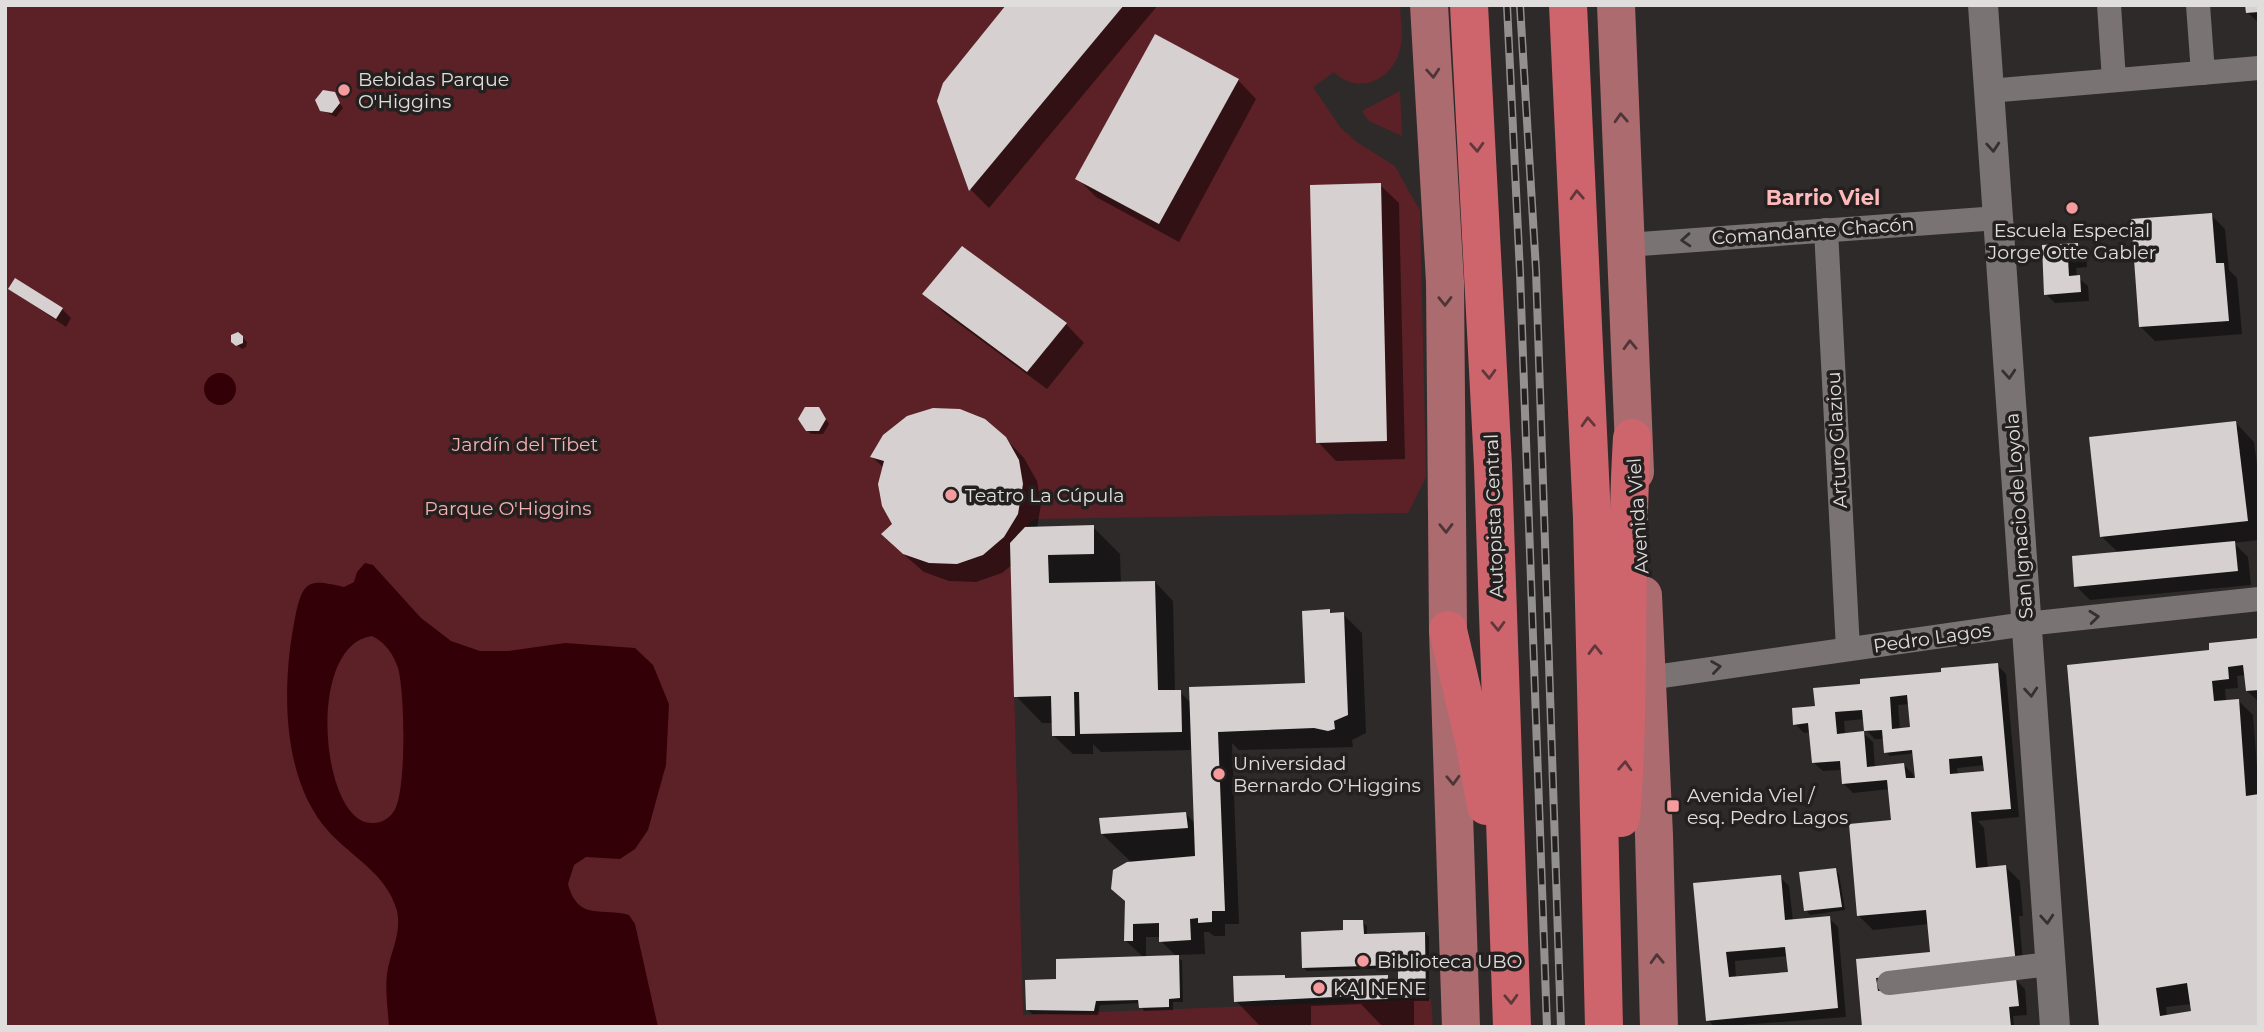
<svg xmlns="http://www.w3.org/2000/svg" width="2264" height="1032" font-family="Montserrat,sans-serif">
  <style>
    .green { fill: #5c2126 }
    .water { fill: #340008; fill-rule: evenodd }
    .shadow { fill: #0007; fill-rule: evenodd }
    .building { fill: #d6d0d0; fill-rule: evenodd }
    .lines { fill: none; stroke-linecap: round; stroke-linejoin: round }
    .minor { stroke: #797373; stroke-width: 24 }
    .tertiary { stroke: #797373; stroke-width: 30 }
    .primary { stroke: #ac6b6f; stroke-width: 38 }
    .motorway { stroke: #ce656d; stroke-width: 38 }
    .rail-casing { stroke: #939090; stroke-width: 8 }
    .rail { stroke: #252020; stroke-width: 5; stroke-dasharray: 16; stroke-linecap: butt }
    .oneway { stroke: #4e3638 }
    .oneway2 { stroke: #60383b }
    .oneway3 { stroke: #363131 }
    .poi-dot { fill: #f59b9e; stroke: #252020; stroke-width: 2.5 }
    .labels { text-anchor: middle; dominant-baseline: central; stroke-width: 7; stroke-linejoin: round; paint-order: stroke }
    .poi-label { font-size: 19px; fill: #e0dddd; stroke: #252020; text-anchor: start }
    .street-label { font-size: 19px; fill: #e0dddd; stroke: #252020 }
    .park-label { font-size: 19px; fill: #f4afb1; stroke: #252020 }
    .neighbourhood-label { font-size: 21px; font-weight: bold; fill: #feb9bb; stroke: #252020 }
  </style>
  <rect width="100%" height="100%" fill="#2e2a2a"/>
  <g class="green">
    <path d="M5,5H1400C1400,19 1404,35 1400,49C1393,80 1358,96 1334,72L1313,87L1340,127L1358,143L1395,166L1420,211L1426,477L1408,513L1035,519L1010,543L1023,1011V1015L1431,999L1433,1027H5Z"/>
    <path d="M1400,91L1402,136L1369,121L1362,111Z"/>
  </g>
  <g class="water">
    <circle cx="220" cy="389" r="16"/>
    <path d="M365,563L373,565L421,618L451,641L480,651H508L565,643L635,648L653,665L669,704L666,765L648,830L635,849L620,859L586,857L574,865L568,884C578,922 603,907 629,915L635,924L658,1027H389C388,1010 385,991 387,974C390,952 402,934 397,911C387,874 353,858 329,832C280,778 282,683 295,618C303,579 309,579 344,587L354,582L357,572ZM372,636C386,643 393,654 398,668C405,693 406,784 396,807C392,817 382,824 371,823C321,822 305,645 372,636Z"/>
  </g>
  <g class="shadow">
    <path d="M1008,5H1158L989,208L971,190L939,101Z"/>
    <path d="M2259,5V23L2247,12Z"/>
    <path d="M1238,80L1256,99L1179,242L1096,197L1078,179Z"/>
    <path d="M334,94L343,108L336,117L321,110Z"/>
    <path d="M1380,185L1399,203L1405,459L1336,461L1318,442Z"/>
    <path d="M2211,215L2225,229L2229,270L2237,278L2242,334L2155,341L2141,327Z"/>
    <path d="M2077,244L2086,254L2087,267L2076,268L2077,277L2088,286L2089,301L2055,303L2046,294Z"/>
    <path d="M10,289L62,309L71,318L66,327Z"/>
    <path d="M925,293L1066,324L1084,343L1047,389L943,312Z"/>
    <path d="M242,337L247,342L246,347L242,349L232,341Z"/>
    <path d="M822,413L829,424L823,434H811L807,430Z"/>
    <path d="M2236,423L2254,442L2259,480V540L2234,543L2248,557L2251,585L2090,600L2076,586L2119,553L2102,537Z"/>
    <path d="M1005,438L1024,458L1037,481L1041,504L1037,528L1093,527L1120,554L1121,583L1155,582L1173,601L1175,692H1180L1191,703L1306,684L1343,614L1362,633L1366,733L1352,740L1353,747L1239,750L1232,743L1239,924H1225V936H1214L1209,932H1204L1205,954L1176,955L1182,961L1183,1002H1173V1010L1144,1011L1140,1003L1100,1005L1098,1015L1032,1014L1028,1010L1058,981L1143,957L1125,940L1132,863L1102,834L1186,814L1196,824L1193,750L1101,752L1093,744V754H1073L1054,736V723H1042L1016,696L1012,565L1002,573L976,582L949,581L924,572L902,553L884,468L872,457ZM1146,937H1161V941L1176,956L1146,957Z"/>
    <path d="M2259,640V702L2247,691L2246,675L2237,676L2238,688L2225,689L2226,702L2239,701L2253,715L2259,794V1027H2101L2069,667L2209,652ZM2192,1004L2193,1013L2167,1016L2166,1007Z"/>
    <path d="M1997,665L2006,674L2019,817L1978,821L1984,828L1988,868L2006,867L2020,881L2023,916H2019L2024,974L2015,979L2025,989L2027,1015L2013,1016L2014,1027H1864L1858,960L1932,954L1929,924L1873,930L1859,916L1893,821L1890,789L1853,793L1844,784L1842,770L1823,771L1813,762L1811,732L1804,733L1795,724L1817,708L1862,685ZM1910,704L1912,732L1900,730L1898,705ZM1865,719L1866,730L1875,739H1884L1886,752L1890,756L1915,753L1917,779H1913V774L1904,765L1875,768L1873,742L1863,733L1845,735L1844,721ZM1985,765L1986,773L1958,775L1957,768Z"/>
    <path d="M1835,870L1839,874L1845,910L1810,915L1806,910Z"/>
    <path d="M1780,877L1789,886L1793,921L1829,918L1838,927L1846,1017L1715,1027L1708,1020L1695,885ZM1788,956L1789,973L1736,978L1735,961Z"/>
    <path d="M1362,922L1367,926V936L1425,933L1429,937V1001H1414V1025L1382,1026L1361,1004L1311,1006V1027H1261L1236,1001L1287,980L1387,977L1400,989L1399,968L1307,971L1303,967Z"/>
  </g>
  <g class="building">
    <path d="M1006,5H1124L969,191L937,101L943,83Z"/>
    <path d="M2245,5H2259V12L2246,13Z"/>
    <path d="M1155,34L1239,79L1159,224L1075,179Z"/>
    <path d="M323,90L335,92L340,103L332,113L320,111L315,100Z"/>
    <path d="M1381,183L1387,441L1316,443L1310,185Z"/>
    <path d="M2212,213L2216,263H2224L2229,321L2139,327L2131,219Z"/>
    <path d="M2078,243L2079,259H2068L2069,276L2080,275L2081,292L2044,295L2042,245Z"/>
    <path d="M962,246L1067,323L1027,372L922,294Z"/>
    <path d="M15,278L63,308L56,319L8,289Z"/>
    <path d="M238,332L243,336V343L236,346L231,342V335Z"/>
    <path d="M805,407H819L826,419L819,431H806L798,419Z"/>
    <path d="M933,408L960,409L985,419L1006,437L1019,460L1023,484L1018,514L1004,537L983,555L957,564L929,563L903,554L881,534L892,524L882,506L878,484L884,461L870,457L883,435L907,416Z"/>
    <path d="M2236,421L2248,521L2100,537L2089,437Z"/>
    <path d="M1094,525V554L1048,555L1049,583L1155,581L1158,690H1181L1182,732L1080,734L1079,692H1074L1075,736H1052L1051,696L1014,697L1010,543L1025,527Z"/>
    <path d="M2235,541L2238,571L2074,587L2072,556Z"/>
    <path d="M1330,609V613L1344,612L1348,715L1334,721L1335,729L1328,731L1314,728L1218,732L1225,911H1212V922L1198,923V918L1190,919L1191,940L1159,942V923L1133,924V941H1124L1125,901L1111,889L1113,870L1127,862L1195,856L1189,687L1305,683L1302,611Z"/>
    <path d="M2259,638V690L2246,691L2243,665L2228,667L2229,679L2212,681L2214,701L2239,699L2246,796L2259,794V1027H2099L2067,665L2209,650V643ZM2187,983L2191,1011L2160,1016L2156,988Z"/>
    <path d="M1998,663L2011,809L1971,812L1976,868L2006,865L2016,965L1876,978L1878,991L2016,978L2019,1006L2009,1007L2011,1027H1862L1856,959L1930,952L1926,910L1857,916L1849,824L1891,820L1887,780L1842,784L1840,761L1812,763L1808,723L1793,725L1792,708L1815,706L1813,688L1860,684V679L1941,672V668ZM1907,695L1910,727L1892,729L1890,697ZM1862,710L1864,731L1882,730L1884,753L1912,750L1915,778H1906L1904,763L1867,767L1864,731L1837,734L1835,712ZM1982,756L1984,771L1950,774L1949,759Z"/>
    <path d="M1186,812L1188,828L1101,834L1099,818Z"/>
    <path d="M1836,868L1842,907L1804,911L1799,872Z"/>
    <path d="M1781,875L1785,920L1830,916L1838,1008L1706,1021L1693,883ZM1785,947L1788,972L1729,977L1726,952Z"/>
    <path d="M1343,920H1363L1364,934L1425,932L1426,997L1398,998V965L1302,968L1301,932L1343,930Z"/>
    <path d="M1179,955L1180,998L1169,999V1007L1139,1008L1138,1000L1096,1001L1094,1011L1026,1010L1025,980L1056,979V959Z"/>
    <path d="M1285,975V978L1388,975V999L1354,1000V996L1234,1002L1233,976Z"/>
  </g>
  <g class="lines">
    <g class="minor">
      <path d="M2109,5L2114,80"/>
      <path d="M2198,5L2203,73"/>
      <path d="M1989,91L2259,68"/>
      <path d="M1826,230L1848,649"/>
      <path d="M1627,245L1998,218"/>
      <path d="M1648,678L2026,624L2259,599"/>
      <path d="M1889,983L2050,964"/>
    </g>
    <path class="tertiary" d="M1983,5L2055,1027"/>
    <g class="primary">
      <path d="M1429,5L1445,282L1448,630L1461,1027"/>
      <path d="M1616,5L1635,472"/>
      <path d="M1643,595L1654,835L1659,1027"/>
    </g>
    <g class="motorway">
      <path d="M1469,5L1493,466L1512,1027"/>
      <path d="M1568,5L1592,518L1604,1027"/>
      <path d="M1448,630L1475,745L1486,806"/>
      <path d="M1621,818C1631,692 1624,565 1632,438"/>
    </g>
    <g class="rail-casing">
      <g id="rail">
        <path d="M1507,5L1520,273L1547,1027"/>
        <path d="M1520,5L1536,270L1561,1027"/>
      </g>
    </g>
    <use href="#rail" class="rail"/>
  </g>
  <defs><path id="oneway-chevron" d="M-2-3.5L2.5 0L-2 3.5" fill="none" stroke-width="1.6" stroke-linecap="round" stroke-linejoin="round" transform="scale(1.75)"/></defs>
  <g class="oneway">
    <use href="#oneway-chevron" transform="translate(1433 73) rotate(86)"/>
    <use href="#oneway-chevron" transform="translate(1621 118) rotate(-93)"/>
    <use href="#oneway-chevron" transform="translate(1445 301) rotate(89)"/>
    <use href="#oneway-chevron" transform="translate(1630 345) rotate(-92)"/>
    <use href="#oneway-chevron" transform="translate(1446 528) rotate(89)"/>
    <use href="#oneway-chevron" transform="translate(1453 780) rotate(88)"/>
    <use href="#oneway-chevron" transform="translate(1657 959) rotate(-92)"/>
  </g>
  <g class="oneway2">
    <use href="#oneway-chevron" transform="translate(1477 147) rotate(87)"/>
    <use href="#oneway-chevron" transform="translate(1577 195) rotate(-93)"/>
    <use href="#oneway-chevron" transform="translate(1489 374) rotate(88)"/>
    <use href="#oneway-chevron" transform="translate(1588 422) rotate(-93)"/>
    <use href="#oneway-chevron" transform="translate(1498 626) rotate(88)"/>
    <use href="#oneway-chevron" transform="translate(1595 650) rotate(-91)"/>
    <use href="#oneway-chevron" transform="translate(1625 766) rotate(-87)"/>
    <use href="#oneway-chevron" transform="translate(1511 999) rotate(88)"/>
  </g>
  <g class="oneway3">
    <use href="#oneway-chevron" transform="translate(1993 147) rotate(86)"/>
    <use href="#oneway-chevron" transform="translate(1686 240) rotate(176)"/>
    <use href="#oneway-chevron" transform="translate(2009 374) rotate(86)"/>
    <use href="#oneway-chevron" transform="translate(2094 617) rotate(-6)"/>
    <use href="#oneway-chevron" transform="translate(1716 667) rotate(-8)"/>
    <use href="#oneway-chevron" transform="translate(2031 692) rotate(85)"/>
    <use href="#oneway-chevron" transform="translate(2047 919) rotate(86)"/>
  </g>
  <g class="poi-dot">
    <circle cx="344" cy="90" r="7"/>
    <circle cx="2072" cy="208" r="7"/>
    <circle cx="951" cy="495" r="7"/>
    <circle cx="1219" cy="774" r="7"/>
    <rect x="1666" y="799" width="14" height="14" rx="3.5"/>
    <circle cx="1363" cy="961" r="7"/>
    <circle cx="1319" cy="988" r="7"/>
  </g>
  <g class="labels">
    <g class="poi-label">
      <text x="358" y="79">Bebidas Parque<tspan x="358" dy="22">O'Higgins</tspan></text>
      <text x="2072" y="230" text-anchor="middle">Escuela Especial<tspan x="2072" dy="22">Jorge Otte Gabler</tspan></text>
      <text x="965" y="495">Teatro La Cúpula</text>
      <text x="1233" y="763">Universidad<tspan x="1233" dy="22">Bernardo O'Higgins</tspan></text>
      <text x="1687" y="795">Avenida Viel /<tspan x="1687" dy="22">esq. Pedro Lagos</tspan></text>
      <text x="1377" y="961">Biblioteca UBO</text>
      <text x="1333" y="988">KAI NENE</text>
    </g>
    <g class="street-label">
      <text transform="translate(1813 231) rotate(-4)">Comandante Chacón</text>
      <text transform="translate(1837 440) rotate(-93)">Arturo Glaziou</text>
      <text transform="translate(1494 516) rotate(-92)">Autopista Central</text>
      <text transform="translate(1638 516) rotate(-94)">Avenida Viel</text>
      <text transform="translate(2019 516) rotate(-94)">San Ignacio de Loyola</text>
      <text transform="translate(1932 638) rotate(-8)">Pedro Lagos</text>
    </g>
    <g class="park-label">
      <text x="525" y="444">Jardín del Tíbet</text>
      <text x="508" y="508">Parque O'Higgins</text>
    </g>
    <g class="neighbourhood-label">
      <text x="1823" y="197">Barrio Viel</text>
    </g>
  </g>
  <rect width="2264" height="1032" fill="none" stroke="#e0dddd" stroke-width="14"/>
</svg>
